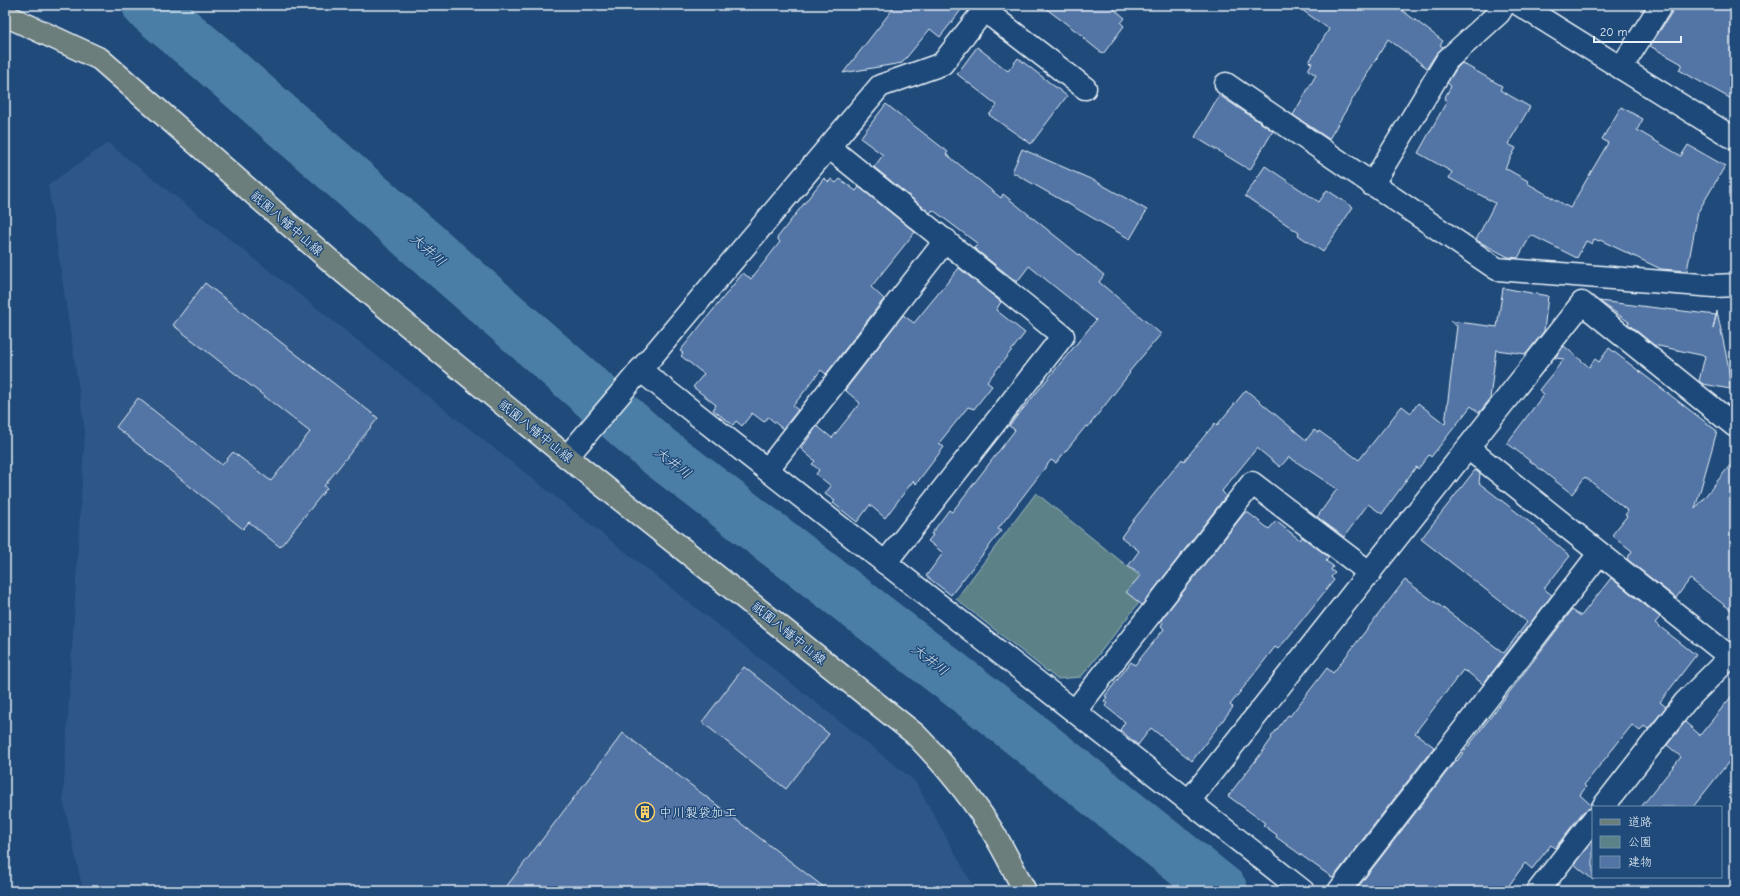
<svg xmlns="http://www.w3.org/2000/svg" width="1740" height="896" font-family="'Comic Neue','Klee One',sans-serif">
  <style>
    .built { fill: #2f5787 }
    .green { fill: #5b8288; stroke: #a2bac0 }
    .lines { fill: none; stroke-linecap: round; stroke-linejoin: round }
    .river { stroke: #4c7ea6; stroke-width: 52 }
    .building { fill: #5375a5; stroke: #e8f1f8 }
    .minor-casing { stroke: #e8f1f8; stroke-width: 25 }
    .major-casing { stroke: #e8f1f8; stroke-width: 25 }
    .minor { stroke: #1f4a7a; stroke-width: 22 }
    .major { stroke: #6c7e7c; stroke-width: 22 }
    .labels { text-anchor: middle; dominant-baseline: central; stroke-width: 3; stroke-linejoin: round; paint-order: stroke }
    .street-label { font-size: 13px; fill: #e8f1f8; stroke: #1f4a7a }
    .poi-label { font-size: 13px; fill: #e8f1f8; stroke: #1f4a7a; text-anchor: start }
    .water-label { font-size: 14px; font-style: italic; fill: #d1e0ec; stroke: #1f4a7a }
  </style>
  <rect width="100%" height="100%" fill="#1f4a7a"/>
  <filter id="ink" filterUnits="userSpaceOnUse"><feTurbulence type="fractalNoise" baseFrequency=".025" numOctaves="2"/><feDisplacementMap in="SourceGraphic" scale="8" xChannelSelector="R" yChannelSelector="G"/><feConvolveMatrix kernelMatrix="1 2 1 2 8 2 1 2 1" color-interpolation-filters="sRGB"/></filter>
  <g filter="url(#ink)">
    <path class="built" d="M108,143L915,781L976,891H83L63,799L85,431L48,185Z"/>
    <path class="green" d="M1036,493L1152,586L1081,677L1057,679L956,599Z"/>
    <g class="lines">
      <path class="river" d="M148,5L211,58L657,450L983,701L1222,891"/>
    </g>
    <g class="building">
      <path d="M896,5H965L940,37L930,29L902,63L843,73Z"/>
      <path d="M1041,5H1109L1125,18L1121,23L1124,26L1103,54L1083,38L1084,37Z"/>
      <path d="M1295,5H1395L1443,41L1440,45L1443,47L1436,54L1427,68L1388,39L1329,139L1293,115L1316,75L1308,70L1312,63L1309,62L1329,29Z"/>
      <path d="M1673,5H1735V101L1679,70L1682,64L1650,46L1672,12Z"/>
      <path d="M977,47L1008,71L1018,58L1067,96L1031,144L989,115L997,105L957,74Z"/>
      <path d="M1462,63L1502,86L1500,90L1530,107L1508,144L1516,148L1505,168L1528,181L1527,183L1570,208L1608,143L1602,139L1621,107L1643,119L1637,130L1681,156L1688,145L1725,166L1698,212L1687,271L1661,269L1600,240L1599,241L1594,239L1592,244L1586,241L1577,258L1531,235L1518,258L1508,257L1476,240L1495,203L1449,178L1452,172L1418,153L1447,101L1444,99L1451,86L1447,83L1457,68Z"/>
      <path d="M1219,95L1273,131L1250,170L1195,137Z"/>
      <path d="M886,104L948,152L946,154L1001,198L1003,194L1104,275L1099,282L1161,334L1129,372L1130,373L1088,427L1086,426L1056,463L1051,460L998,529L1001,531L951,595L926,576L943,553L928,541L933,535L931,534L949,510L952,512L1015,430L1009,426L1096,320L1029,266L1017,282L974,248L978,244L933,210L930,213L874,167L883,155L860,138Z"/>
      <path d="M1022,149L1095,181L1147,210L1130,239L1012,172Z"/>
      <path d="M1265,166L1319,202L1327,190L1353,207L1323,252L1298,235L1299,233L1245,196Z"/>
      <path d="M824,178L829,182L831,179L836,183L840,179L856,191L859,187L915,232L871,287L884,299L826,374L821,370L793,406L798,410L783,429L768,417L764,422L752,413L742,426L736,421L733,425L713,410L716,405L693,387L704,374L681,356L683,353L680,351L743,273L751,279L780,242L777,238Z"/>
      <path d="M959,268L1001,302L996,310L1025,333L987,382L992,386L974,409L968,407L939,443L944,447L916,484L913,481L885,518L870,505L857,522L833,503L835,501L825,494L831,486L816,474L819,470L812,464L815,461L801,449L817,426L832,438L860,403L845,390L903,315L914,323Z"/>
      <path d="M205,283L378,418L324,486L327,488L280,547L249,522L243,529L116,427L138,398L222,465L233,452L271,481L310,432L173,325Z"/>
      <path d="M1503,288L1548,296L1544,331L1526,354L1496,350L1490,399L1479,413L1471,406L1431,457L1429,455L1418,469L1416,467L1382,514L1368,504L1344,537L1317,517L1337,489L1289,457L1280,467L1257,448L1222,491L1226,496L1142,605L1126,592L1141,575L1128,566L1139,551L1121,537L1131,523L1182,459L1184,461L1215,423L1217,425L1246,390L1306,440L1314,430L1318,433L1319,431L1359,460L1402,406L1411,413L1418,403L1445,424L1457,326L1450,321L1497,327Z"/>
      <path d="M1599,301L1716,315L1713,329L1717,311L1728,364L1730,389L1703,384L1699,381L1705,356L1654,345L1628,324L1629,322Z"/>
      <path d="M1564,346L1589,367L1595,359L1599,362L1609,348L1717,431L1695,509L1735,459V613L1690,579L1676,598L1627,559L1632,551L1612,535L1627,516L1625,515L1628,511L1585,477L1572,494L1507,443L1544,394L1539,390L1564,359L1555,358Z"/>
      <path d="M1475,470L1480,474L1479,483L1532,524L1570,556L1544,589L1552,595L1483,684L1466,671L1465,672L1463,670L1415,733L1434,747L1333,878L1276,837L1277,835L1263,825L1265,823L1228,796L1263,751L1272,738L1271,737L1288,715L1290,716L1327,668L1333,673L1405,580L1504,653L1527,622L1421,539Z"/>
      <path d="M1246,511L1269,529L1276,521L1300,540L1302,537L1329,557L1326,561L1333,566L1331,570L1335,573L1331,577L1334,580L1286,640L1278,649L1275,647L1230,705L1233,707L1192,761L1151,728L1138,745L1120,730L1125,722L1105,706L1107,703L1104,701L1107,697L1105,696L1131,662L1135,665L1164,629L1161,626L1163,622L1161,620Z"/>
      <path d="M1611,578L1660,617L1655,623L1696,655L1660,702L1666,707L1648,729L1644,726L1640,731L1632,725L1584,785L1586,787L1580,795L1591,805V808L1583,812L1555,848L1551,845L1532,869L1525,863L1505,891H1355L1456,760L1457,761L1572,610L1581,616Z"/>
      <path d="M744,667L829,734L786,789L702,722Z"/>
      <path d="M1735,692V754L1693,807H1641L1681,757L1667,745L1685,722L1700,735Z"/>
      <path d="M623,733L829,891H503Z"/>
      <path d="M1593,840V880L1574,864Z"/>
    </g>
    <g class="lines">
      <g class="minor-casing">
        <g id="minor">
          <path d="M1520,5L1735,139"/>
          <path d="M984,10L1085,88"/>
          <path d="M1621,68L1661,5"/>
          <path d="M1226,84L1497,269L1714,286L1735,285"/>
          <path d="M829,147L1063,336L885,563"/>
          <path d="M1372,185L1447,60L1499,13L1504,5"/>
          <path d="M640,370L1303,891"/>
          <path d="M1468,448L1730,657"/>
          <path d="M567,457L880,86L942,64L988,5"/>
          <path d="M767,470L946,240"/>
          <path d="M1075,711L1252,483L1370,573"/>
          <path d="M1189,801L1582,303L1735,426"/>
          <path d="M1603,807L1685,702L1735,652"/>
          <path d="M1339,891L1599,554"/>
          <path d="M1538,891L1593,820"/>
        </g>
      </g>
      <g class="major-casing">
        <path id="major" d="M5,15L100,59L342,271L567,457L915,734C944,764 971,796 993,832C1005,851 1014,871 1025,891"/>
      </g>
      <use href="#minor" class="minor"/>
      <use href="#major" class="major"/>
    </g>
  </g>
  <defs>
    <g id="building-ring" transform="scale(1)"><circle r="9.5" fill="#1f4a7a" stroke="#ffd166" stroke-width="1.5"/><path d="M-4-6H4V6H1V3H-1V6H-4ZM-2.5-4.3h1.7v1.8h-1.7ZM.8-4.3h1.7v1.8H.8ZM-2.5-1h1.7V.8h-1.7ZM.8-1h1.7V.8H.8Z" fill="#ffd166"/></g>
  </defs>
  <g fill-rule="evenodd">
    <use href="#building-ring" x="645" y="812"/>
  </g>
  <g class="labels">
    <g class="street-label">
      <text transform="translate(287 223) rotate(41)">祇園八幡中山線</text>
      <text transform="translate(536 431) rotate(39)">祇園八幡中山線</text>
      <text transform="translate(789 633) rotate(39)">祇園八幡中山線</text>
    </g>
    <g class="poi-label">
      <text x="659" y="812">中川製袋加工</text>
    </g>
    <g class="water-label">
      <text transform="translate(428 250) rotate(41)">大井川</text>
      <text transform="translate(673 463) rotate(38)">大井川</text>
      <text transform="translate(930 660) rotate(38)">大井川</text>
    </g>
  </g>
  <rect width="1740" height="896" fill="none" stroke="#1f4a7a" stroke-width="20"/>
  <rect x="10" y="10" width="1720" height="876" fill="none" stroke="#e8f1f8" stroke-width="1.5" filter="url(#ink)"/>
  <rect x="1592" y="806" width="130" height="72" fill="#1f4a7a" stroke="#6f8dac"/>
  <rect x="1600" y="819" width="20" height="6" fill="#6c7e7c" stroke="#6f8dac"/>
  <text x="1628" y="826" font-size="12" fill="#e8f1f8">道路</text>
  <rect x="1600" y="836" width="20" height="12" fill="#5b8288" stroke="#6f8dac"/>
  <text x="1628" y="846" font-size="12" fill="#e8f1f8">公園</text>
  <rect x="1600" y="856" width="20" height="12" fill="#5375a5" stroke="#6f8dac"/>
  <text x="1628" y="866" font-size="12" fill="#e8f1f8">建物</text>
  <path d="M1594 36v6h87v-6" fill="none" stroke="#e8f1f8" stroke-width="2"/>
  <text x="1600" y="36" font-size="12" fill="#e8f1f8" stroke="#1f4a7a" stroke-width="3" paint-order="stroke">20 m</text>
</svg>
